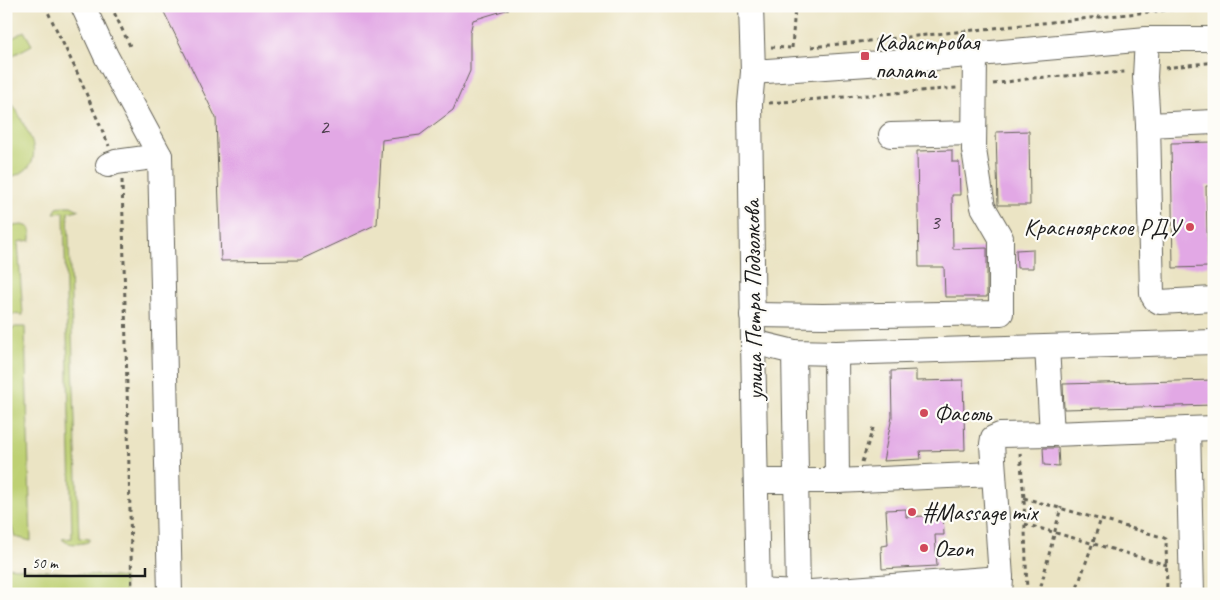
<svg xmlns="http://www.w3.org/2000/svg" width="1220" height="600" font-family="Caveat,sans-serif">
  <style>
    .green { fill: #bed073; stroke: #6d7648 }
    .building { fill: #e2a8e5 }
    .lines { fill: none; stroke-linecap: round; stroke-linejoin: round }
    .minor-casing { stroke: #646257; stroke-width: 26 }
    .path { stroke: #646257; stroke-width: 3; stroke-dasharray: 4 4; stroke-linecap: butt }
    .minor { stroke: #fff; stroke-width: 24 }
    .poi-dot { fill: #d1495b; stroke: #fdfcf7; stroke-width: 2 }
    .labels { text-anchor: middle; dominant-baseline: central; stroke-width: 4.5; stroke-linejoin: round; paint-order: stroke }
    .number-label { font-size: 21px; fill: #4e3f4e }
    .poi-label { font-size: 24px; fill: #1c1c1c; stroke: #fdfcf7; text-anchor: start }
    .street-label { font-size: 24px; fill: #1c1c1c; stroke: #fdfcf7 }
  </style>
  <rect width="100%" height="100%" fill="#fdfcf7"/>
  <filter id="ink" filterUnits="userSpaceOnUse"><feTurbulence type="fractalNoise" baseFrequency=".02" numOctaves="2"/><feDisplacementMap in="SourceGraphic" scale="10" xChannelSelector="R" yChannelSelector="G"/><feConvolveMatrix kernelMatrix="1 2 1 2 8 2 1 2 1" color-interpolation-filters="sRGB"/></filter>
  <filter id="wash" filterUnits="userSpaceOnUse"><feTurbulence type="fractalNoise" baseFrequency=".0096" numOctaves="4" result="noise"/><feDisplacementMap in="SourceGraphic" scale="20" xChannelSelector="R" yChannelSelector="G"/><feGaussianBlur stdDeviation="1.12" result="paint"/><feColorMatrix in="noise" values="0 0 0 0 0 0 0 0 0 0 0 0 0 0 0 0 0 1.4 0 .05"/><feComposite in="paint" operator="in"/></filter>
  <g filter="url(#wash)">
    <rect width="100%" height="100%" fill="#ebe4c4"/>
    <g class="green">
      <path d="M24,31L32,45L6,59V42Z"/>
      <path d="M6,99C16,105 19,115 24,125C27,131 32,139 33,146C37,165 23,176 6,177Z"/>
      <path d="M65,206H71L79,210L68,212L79,538L90,539L88,542C80,544 68,546 62,539L72,538L64,212L54,213L57,208Z"/>
      <path d="M23,225L29,227L31,231V240L18,242L23,315L11,314L6,311V231L13,226Z"/>
      <path d="M15,327H25L31,541L15,537L10,522L6,335L8,332Z"/>
      <path d="M6,567L124,578L125,594H6Z"/>
    </g>
    <g id="blocks">
      <g class="building">
        <path d="M161,6H508L509,9L473,20L470,33V71L453,110L420,135L382,140L377,224L300,260L221,261L216,118Z"/>
        <path d="M1029,131L1030,205H998L996,132Z"/>
        <path d="M1214,142V186H1206L1208,267L1173,268L1171,143Z"/>
        <path d="M952,150V162H959L960,195H952L953,249L987,248V297H945L944,267H919L917,151Z"/>
        <path d="M1033,249V268H1017L1016,250Z"/>
        <path d="M916,370V381L963,380L965,450L920,451L921,459L883,461L892,417L891,371Z"/>
        <path d="M1214,380V405L1064,409L1063,384Z"/>
        <path d="M1043,448H1058L1059,466L1044,465Z"/>
        <path d="M906,509V517L943,515L944,535H935L937,566L882,569L881,546L888,545L886,510Z"/>
      </g>
    </g>
  </g>
  <g filter="url(#ink)">
    <use href="#blocks" fill-opacity="0" stroke="#646257" stroke-width="1"/>
    <g class="lines">
      <g class="minor-casing">
        <g id="minor">
          <path d="M83,6L106,56L160,156L170,594"/>
          <path d="M751,6L753,72L750,104L753,342L758,594"/>
          <path d="M1147,39L1145,77L1148,125L1152,294L1155,299L1160,302L1214,299"/>
          <path d="M753,72L868,64L1147,39H1214"/>
          <path d="M1148,125L1214,122"/>
          <path d="M891,135L974,133"/>
          <path d="M108,165L116,162L160,156"/>
          <path d="M752,315L823,316L1001,313V238L983,207L974,150L975,55"/>
          <path d="M753,342L794,352L836,353L1214,342"/>
          <path d="M1047,347L1052,434L1214,428"/>
          <path d="M794,352L798,594"/>
          <path d="M836,353L837,481"/>
          <path d="M1188,429L1192,594"/>
          <path d="M756,481H837L993,474"/>
          <path d="M758,591L798,593L1001,578"/>
          <path d="M1000,594L1001,578L992,444L993,438L1000,435L1052,434"/>
        </g>
      </g>
      <g class="path">
        <path d="M45,6L76,70L109,146"/>
        <path d="M111,6L130,46"/>
        <path d="M771,47L790,48"/>
        <path d="M811,47L1206,6"/>
        <path d="M792,48L795,6"/>
        <path d="M1165,68L1214,62"/>
        <path d="M993,84L1034,78L1126,72"/>
        <path d="M769,103L957,88"/>
        <path d="M122,180L132,594"/>
        <path d="M1020,453L1024,498L1027,594"/>
        <path d="M862,462L874,425"/>
        <path d="M1024,498L1162,537L1166,539L1167,594"/>
        <path d="M1025,524L1167,565"/>
        <path d="M1039,594L1061,507"/>
        <path d="M1075,594L1101,519"/>
      </g>
      <use href="#minor" class="minor"/>
    </g>
  </g>
  <g class="poi-dot">
    <rect x="860" y="51" width="10" height="10" rx="2.5"/>
    <circle cx="1190" cy="227" r="5"/>
    <circle cx="924" cy="413" r="5"/>
    <circle cx="912" cy="512" r="5"/>
    <circle cx="924" cy="548" r="5"/>
  </g>
  <g class="labels">
    <g class="number-label">
      <text x="324" y="127">2</text>
      <text x="935" y="222">3</text>
    </g>
    <g class="poi-label">
      <text x="875" y="42">Кадастровая<tspan x="875" dy="28">палата</tspan></text>
      <text x="1180" y="227" text-anchor="end">Красноярское РДУ</text>
      <text x="934" y="413">Фасоль</text>
      <text x="922" y="512">#Massage mix</text>
      <text x="934" y="548">Ozon</text>
    </g>
    <g class="street-label">
      <text transform="translate(753 300) rotate(-91)">улица Петра Подзолкова</text>
    </g>
  </g>
  <rect width="1220" height="600" fill="none" stroke="#fdfcf7" stroke-width="25"/>
  <path d="M25 568v8h120v-8" fill="none" stroke="#1c1c1c" stroke-width="2.5"/>
  <text x="32" y="568" font-size="15" fill="#1c1c1c" stroke="#fdfcf7" stroke-width="4" paint-order="stroke">50 m</text>
</svg>
